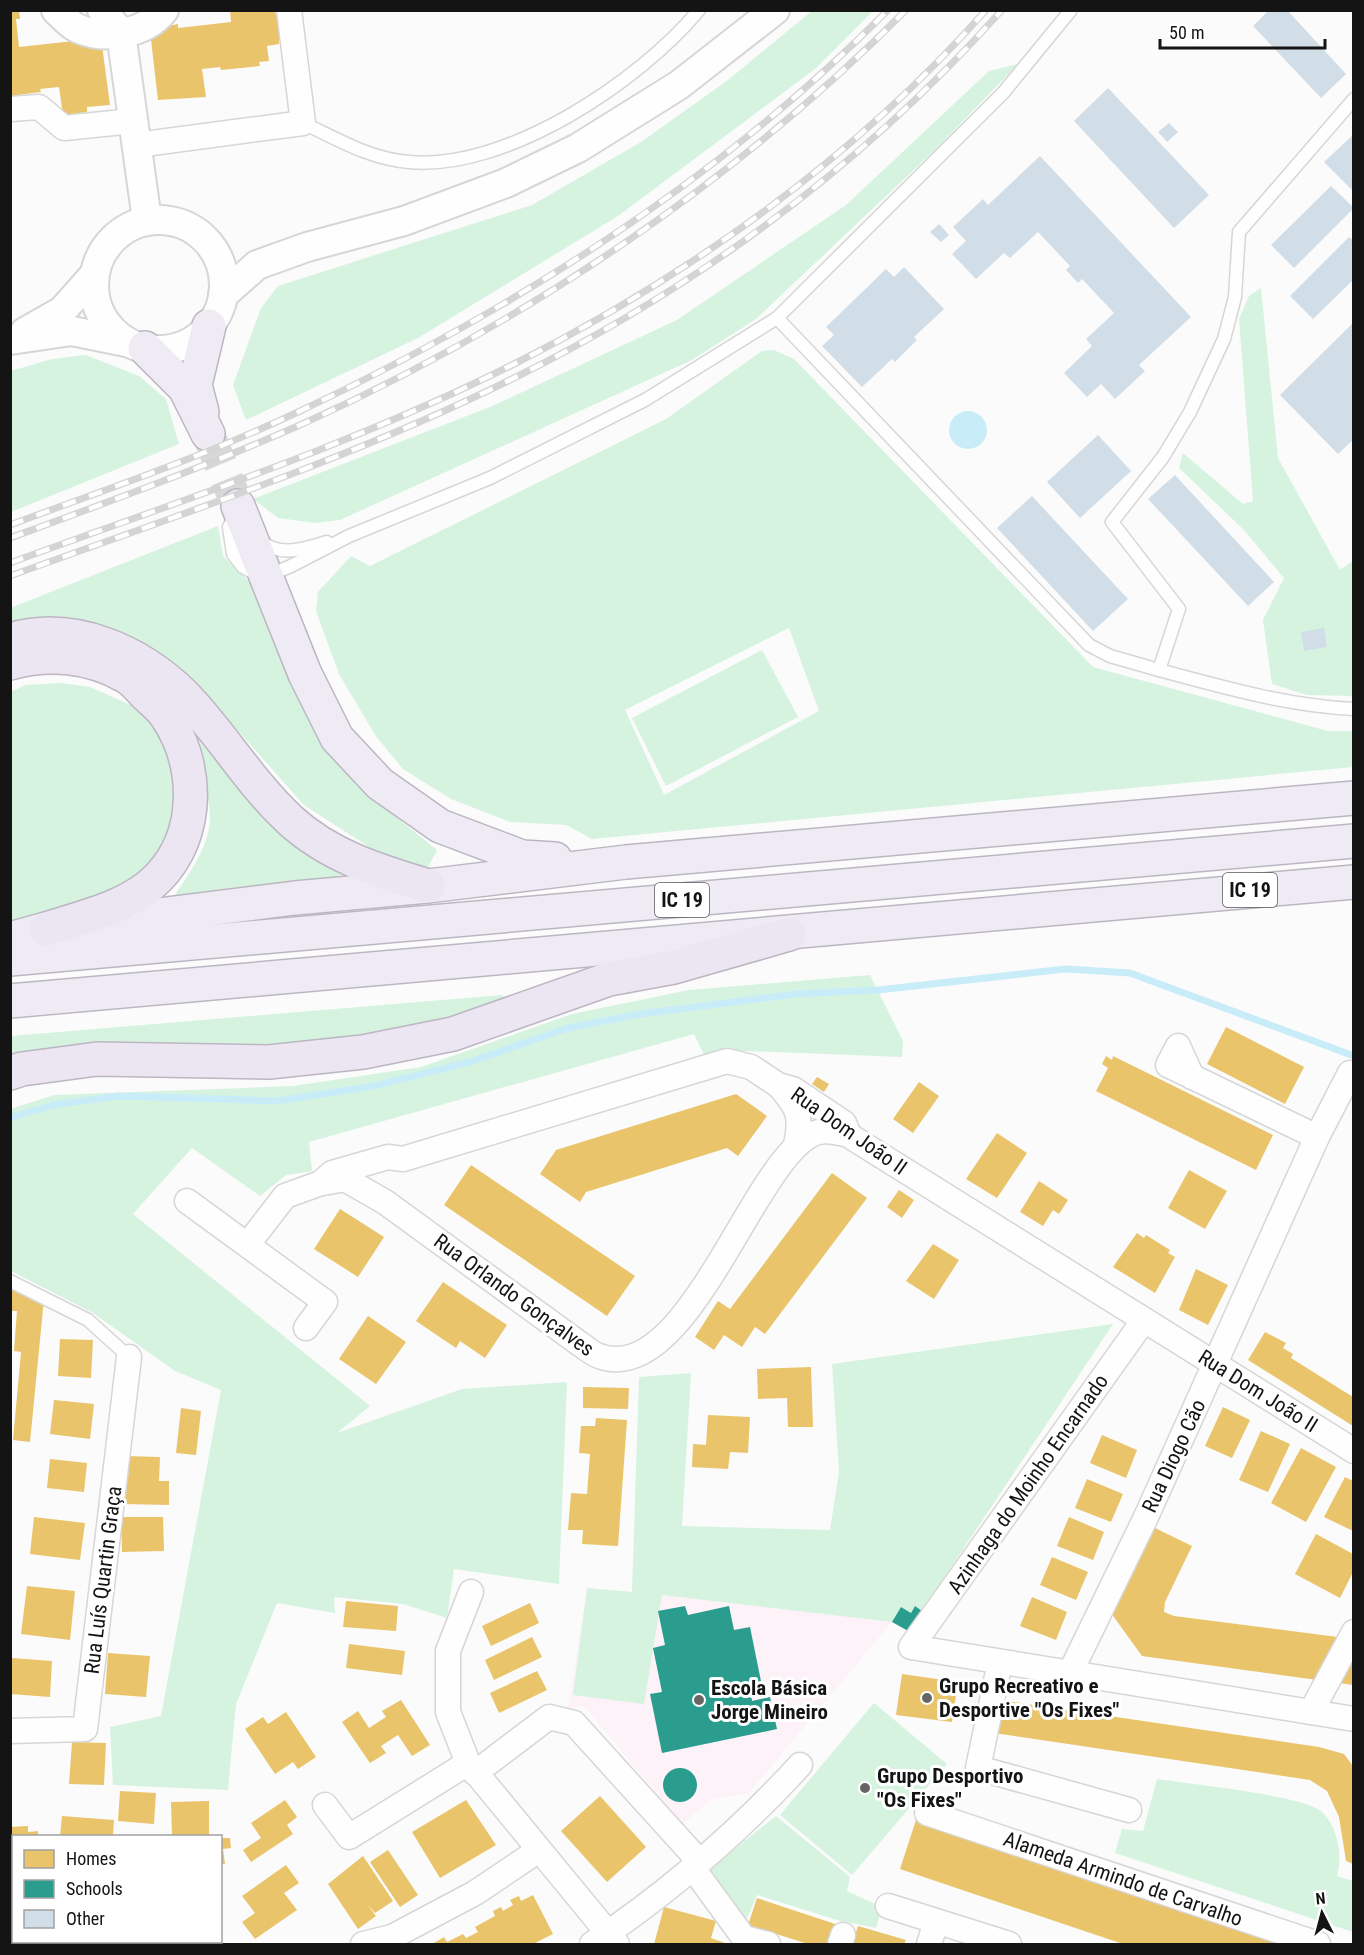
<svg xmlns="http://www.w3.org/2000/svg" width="1364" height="1955" font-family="'Roboto Condensed',sans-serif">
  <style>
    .education { fill: #fcf2f8 }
    .green { fill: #d6f3e0; fill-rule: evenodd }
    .water { fill: #c9edf8 }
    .homes { fill: #e9c46a }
    .schools { fill: #2a9d8f }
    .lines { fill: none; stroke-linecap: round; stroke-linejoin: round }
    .stream { stroke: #c9edf8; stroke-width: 7 }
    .building { fill: #d1dee8 }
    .trunk-tunnel { stroke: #d8d8d8; stroke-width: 33; stroke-dasharray: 33 16; stroke-linecap: butt }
    .service-casing { stroke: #d6d6d6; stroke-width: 15 }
    .minor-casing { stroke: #d6d6d6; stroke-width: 27 }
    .tertiary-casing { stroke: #d6d6d6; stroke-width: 32 }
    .trunk-casing { stroke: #bcb6c2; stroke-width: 36 }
    .motorway-casing { stroke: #bcb6c2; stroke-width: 36 }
    .service { stroke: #fefefe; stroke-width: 12 }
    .minor { stroke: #fefefe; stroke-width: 24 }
    .tertiary { stroke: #fefefe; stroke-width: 28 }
    .trunk { stroke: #efebf4; stroke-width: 33 }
    .motorway { stroke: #ebe6f1; stroke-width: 33 }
    .rail-casing { stroke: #d4d4d4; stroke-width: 7 }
    .rail { stroke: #fff; stroke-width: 4.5; stroke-dasharray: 14; stroke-linecap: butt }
    .poi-dot { fill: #656565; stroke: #fff; stroke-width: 2 }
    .labels { text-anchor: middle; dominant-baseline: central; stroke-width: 6; stroke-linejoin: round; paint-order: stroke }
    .shield { fill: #fff; stroke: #5a5a5a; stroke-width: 1.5 }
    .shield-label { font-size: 20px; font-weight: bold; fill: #141414 }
    .street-label { font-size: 21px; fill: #141414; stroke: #fff }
    .poi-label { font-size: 21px; font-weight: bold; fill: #141414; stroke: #fff; text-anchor: start }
  </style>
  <rect width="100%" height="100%" fill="#fbfbfb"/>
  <path class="education" d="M587,1588L661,1595L892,1622L748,1794L714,1798L682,1824L584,1706L568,1708Z"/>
  <g class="green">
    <path d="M813,10L873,11L815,69L618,216L418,338L246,420L233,385L261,308L278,286L532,205L641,142L728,80Z"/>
    <path d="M1018,64L937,148L756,319L692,360L340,520L315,523L278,518L253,499L490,407L677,320L846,205L989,71Z"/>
    <path d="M1261,288L1278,458L1340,570L1353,561V696L1307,695L1272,684L1263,620L1284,578L1244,530L1179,468L1183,453L1243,504L1253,501L1239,319L1249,296Z"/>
    <path d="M774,350L794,359L1093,667L1328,731H1353V767L592,839L566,825L510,822L451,799L403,769L375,735L339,674L316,611L318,592L351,556L370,566L666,419L762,351ZM789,628L819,711L664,795L625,710Z"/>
    <path d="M86,355L139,376L166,399L179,444L11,512V371L52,359Z"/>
    <path d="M218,526L223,556L262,594L366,793L437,850L428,867L386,858L304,805L206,695L155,649L106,626L52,617L11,629L10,608Z"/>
    <path d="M762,650L798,717L666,786L632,718Z"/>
    <path d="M60,683L90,687L133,706L154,728L170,753L180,792L159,862L116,897L10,923V692L26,685Z"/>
    <path d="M201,730L332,864L347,883L169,904C185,879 209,849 210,819C210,792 199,765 191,741Z"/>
    <path d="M870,975L903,1041L902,1057L746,1051L704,1055L694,1034L309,1142L312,1171L286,1175L260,1196L192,1148L133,1214L370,1406L337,1433L462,1389L567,1382L559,1584L454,1569L447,1618L403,1604L334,1597L335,1613L277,1603L236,1704L228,1790L113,1785L110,1727L161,1716L221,1390L175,1371L93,1313L11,1271L10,1109L54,1095L293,1086L421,1067L572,1014L689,990Z"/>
    <path d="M502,995L513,1005L373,1043L11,1065V1036Z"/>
    <path d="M1113,1324L922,1611L915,1606L911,1613L901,1607L892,1622L662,1595L644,1704L573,1695L587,1588L632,1592L639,1377L691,1373L682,1526L830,1530L839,1472L832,1364Z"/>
    <path d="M874,1703L947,1764L852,1875L780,1815Z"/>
    <path d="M1157,1779C1189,1784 1301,1795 1321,1811C1338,1826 1343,1856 1337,1876L1353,1881V1932L1115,1853L1122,1829L1143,1831Z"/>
    <path d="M776,1816L850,1877L847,1891L882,1907L876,1928L837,1920L757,1895L744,1926L703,1874Z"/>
  </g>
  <circle class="water" cx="968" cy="430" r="19"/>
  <g class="homes">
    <path d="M10,10H19L20,19H16L19,47L101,38L110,105L87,107V112L63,115L59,87L40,89L41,92L10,96Z"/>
    <path d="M230,10H275L276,16H279V44L267,46L269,61L259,62L260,66L221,70L220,67L202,69L206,97L158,100L150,31L168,29V26L178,24V28L231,22Z"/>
    <path d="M1226,1027L1304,1067L1285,1104L1207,1064Z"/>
    <path d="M1106,1056L1112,1060L1113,1056L1273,1135L1256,1170L1096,1091L1108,1068L1102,1064Z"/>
    <path d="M817,1077L829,1084L824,1092L812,1084Z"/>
    <path d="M919,1082L939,1096L913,1133L893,1119Z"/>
    <path d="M736,1094L767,1116L738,1156L727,1148L586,1192L580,1202L540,1174L556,1150Z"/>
    <path d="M997,1133L1027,1153L997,1198L966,1179Z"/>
    <path d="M471,1165L635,1276L607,1316L444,1205Z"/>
    <path d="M1189,1170L1227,1191L1205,1229L1168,1208Z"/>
    <path d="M832,1173L867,1198L765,1334L755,1327L742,1347L724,1335L714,1350L695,1337L718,1301L730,1309Z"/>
    <path d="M1039,1181L1068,1200L1059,1214L1053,1210L1043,1226L1020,1212Z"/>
    <path d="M899,1190L914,1200L902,1218L887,1207Z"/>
    <path d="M340,1209L384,1237L358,1277L314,1249Z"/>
    <path d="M1137,1233L1144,1238L1146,1235L1170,1250L1168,1253L1175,1257L1155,1293L1113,1267Z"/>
    <path d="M933,1244L959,1260L934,1299L906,1281Z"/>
    <path d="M1196,1269L1228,1285L1208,1325L1179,1310Z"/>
    <path d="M443,1282L507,1325L485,1358L460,1341L456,1348L416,1321Z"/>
    <path d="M10,1284L44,1299L30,1442L13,1440L21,1352L14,1351L17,1311H10Z"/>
    <path d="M368,1316L406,1342L376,1384L339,1359Z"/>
    <path d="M1265,1332L1286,1343L1283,1348L1293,1354L1291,1358L1353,1397V1426L1248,1360Z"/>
    <path d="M60,1339L93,1340L91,1378L58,1376Z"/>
    <path d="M811,1367L813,1427H788L787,1398L758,1399L757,1369Z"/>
    <path d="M583,1387L629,1388L628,1409L583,1408Z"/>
    <path d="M54,1400L94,1404L90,1439L50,1434Z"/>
    <path d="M1223,1407L1250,1420L1232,1458L1205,1446Z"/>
    <path d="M181,1408L201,1411L196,1455L176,1453Z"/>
    <path d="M708,1415L750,1417L748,1453L730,1452L728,1469L692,1467L693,1444L706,1445Z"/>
    <path d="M596,1418L627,1420L618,1546L582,1544L583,1530H568L571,1493L587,1494L590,1454L579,1453L581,1426H595Z"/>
    <path d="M1261,1431L1290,1444L1268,1492L1239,1480Z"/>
    <path d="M1102,1435L1137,1450L1126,1478L1090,1463Z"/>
    <path d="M1301,1448L1336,1467L1306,1522L1271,1503Z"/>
    <path d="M126,1456L160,1457L159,1481H169V1505L124,1504Z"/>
    <path d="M50,1459L87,1463L84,1492L47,1488Z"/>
    <path d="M1345,1477L1353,1481V1531L1324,1517Z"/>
    <path d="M1087,1479L1123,1494L1111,1522L1075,1508Z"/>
    <path d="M34,1517L85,1523L80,1560L30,1554Z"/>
    <path d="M121,1517H163L164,1551L122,1552Z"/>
    <path d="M1069,1517L1104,1532L1093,1560L1057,1546Z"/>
    <path d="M1153,1527L1192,1546L1165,1602L1164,1612L1174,1616L1353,1639V1685L1142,1656L1111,1613Z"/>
    <path d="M1316,1534L1353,1554V1572L1340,1598L1295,1574Z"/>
    <path d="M1052,1557L1088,1572L1076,1600L1040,1585Z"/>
    <path d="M27,1586L75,1591L70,1640L21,1634Z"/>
    <path d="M1032,1597L1067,1612L1056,1640L1020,1626Z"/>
    <path d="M346,1601L398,1606L396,1631L343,1627Z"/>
    <path d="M530,1603L539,1623L491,1646L482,1626Z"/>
    <path d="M532,1637L542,1657L494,1680L485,1660Z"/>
    <path d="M349,1644L405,1651L402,1675L346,1668Z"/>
    <path d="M108,1653L150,1656L146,1697L105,1694Z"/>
    <path d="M12,1658L52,1661L50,1697L10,1694Z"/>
    <path d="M537,1671L547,1690L499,1713L490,1693Z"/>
    <path d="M902,1674L958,1682L952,1722L896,1715Z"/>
    <path d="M401,1700L430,1745L412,1756L398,1735L381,1746L386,1753L370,1763L342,1722L358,1711L369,1728L386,1717L382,1711Z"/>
    <path d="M1000,1700L1319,1747L1344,1754L1353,1766V1864L1346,1861L1339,1817L1327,1791L1310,1780L994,1733Z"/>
    <path d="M286,1712L316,1757L298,1769L293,1762L275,1774L245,1729L263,1717L268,1724Z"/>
    <path d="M72,1742L106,1743L104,1785L69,1784Z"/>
    <path d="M120,1791L156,1793L154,1824L118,1821Z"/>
    <path d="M600,1796L646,1847L607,1882L561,1831Z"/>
    <path d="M285,1800L297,1817L287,1825L293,1834L251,1862L243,1850L261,1838L251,1823Z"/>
    <path d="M466,1800L496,1845L440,1878L412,1832Z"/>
    <path d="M209,1801V1836H172L171,1802Z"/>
    <path d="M62,1816L114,1820L113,1836H60Z"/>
    <path d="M916,1820L1286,1944H1123L900,1869Z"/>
    <path d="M28,1826V1832L38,1831V1836H14V1869H10V1827Z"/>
    <path d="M220,1838H230L231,1848L223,1849L225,1864H220Z"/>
    <path d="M388,1850L418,1895L400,1907L370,1862Z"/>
    <path d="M363,1856L393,1901L375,1913L367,1904L376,1916L358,1929L328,1884Z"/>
    <path d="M286,1865L299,1883L284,1893L297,1910L255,1939L242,1922L255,1913L242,1896Z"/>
    <path d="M533,1895L553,1934L533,1944L434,1943L444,1937L447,1942L463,1934L466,1938L478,1932L475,1927L495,1916L493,1911L501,1907L503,1911L513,1905L510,1900L519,1896L521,1901Z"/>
    <path d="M757,1898L835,1924L828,1944H808L748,1925Z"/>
    <path d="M10,1902H14V1942H35V1944H10Z"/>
    <path d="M664,1907L716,1921L711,1938L728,1944H654Z"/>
    <path d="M858,1926L906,1940L904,1944H852Z"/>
  </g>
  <g class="schools">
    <path d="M685,1606L688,1615L729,1606L734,1630L750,1627L763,1691L751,1693L752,1701L770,1697L777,1729L662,1753L650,1694L662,1692L653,1648L665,1645L658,1611Z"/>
    <path d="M915,1606L922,1611L910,1632L892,1622L901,1607L911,1613Z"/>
    <circle cx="680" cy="1785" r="17"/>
  </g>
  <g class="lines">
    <path class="stream" d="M10,1118L53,1105L118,1096L277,1101L374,1086L470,1062L568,1028L640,1014L796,994L878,990L1066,969L1130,973L1354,1056"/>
  </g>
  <g class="building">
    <path d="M1269,10H1287L1346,74L1321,98L1253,26Z"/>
    <path d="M1108,88L1209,195L1174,228L1074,121Z"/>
    <path d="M1169,123L1178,132L1167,142L1158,132Z"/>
    <path d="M1354,134V192L1324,162Z"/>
    <path d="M1040,156L1191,317L1139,365L1145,371L1115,399L1101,384L1087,397L1064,373L1092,346L1086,339L1114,313L1082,279L1078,283L1066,270L1070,266L1038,232L1010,258L1004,253L976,279L952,254L966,241L953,227L983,199L988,205Z"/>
    <path d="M1331,186L1354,208L1294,268L1271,245Z"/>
    <path d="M939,224L949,235L941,242L930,232Z"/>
    <path d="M1349,237L1354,241V279L1313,319L1290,296Z"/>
    <path d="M904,267L944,309L914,337L917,340L895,362L892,359L862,387L822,346L834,335L826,327L886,269L894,277Z"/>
    <path d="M1354,322V439L1338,454L1280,395Z"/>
    <path d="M1098,435L1131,471L1080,518L1047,482Z"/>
    <path d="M1175,475L1274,582L1248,606L1148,499Z"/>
    <path d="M1032,496L1128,599L1093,631L997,528Z"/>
    <path d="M1324,628L1327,647L1304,651L1301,632Z"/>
  </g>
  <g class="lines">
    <path class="trunk-tunnel" d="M208,434L238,506"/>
    <g class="service-casing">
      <g id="service">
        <path d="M1354,99L1239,232L1235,297L1224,339L1190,412L1163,457L1112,522L1179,609L1159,670C1222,687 1288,706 1354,709"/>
        <path d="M303,123C337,139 370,159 409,162C506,171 639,82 699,10"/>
        <path d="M777,318L1089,645L1110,656L1159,670"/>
        <path d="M236,514L229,527L233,554L243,567L256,574L267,576L291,566L349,536L490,478L645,400L777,318L1003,93L1071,10"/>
        <path d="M259,540C280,558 303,549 327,542"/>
        <path d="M10,1281L88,1320L129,1357"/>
      </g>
    </g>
    <g class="minor-casing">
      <g id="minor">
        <path d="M10,109L39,107L64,128L133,121"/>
        <path d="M137,145L303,123L289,10"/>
        <path d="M1192,1077L1178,1046L1168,1065L1317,1137"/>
        <path d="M780,1087C799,1109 802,1116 796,1145"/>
        <path d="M323,1183L345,1179L385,1202L580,1344C586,1348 593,1354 599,1356C685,1388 749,1172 809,1136C821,1128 835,1132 849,1135"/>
        <path d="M187,1201L325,1302L306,1328"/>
        <path d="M248,1244L285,1196L321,1183L332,1173L388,1157L403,1159L727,1061L751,1067L778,1085L793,1089L844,1123L849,1135L853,1138L1354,1451"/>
        <path d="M1144,1320L911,1647L1354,1719"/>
        <path d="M471,1592L448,1651V1712L468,1763L617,1944"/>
        <path d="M1000,1662L978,1768L1129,1810"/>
        <path d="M1070,1673L1146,1517L1317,1137L1350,1073"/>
        <path d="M1311,1712L1354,1632"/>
        <path d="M10,1731L85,1729L129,1357"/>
        <path d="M475,1773L549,1717L574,1723L699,1861"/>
        <path d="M325,1805L349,1837L468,1763"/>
        <path d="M927,1813L1318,1944"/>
        <path d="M692,1867L744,1938L768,1944"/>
        <path d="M10,1889H14"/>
        <path d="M888,1906L1009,1944"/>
        <path d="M178,1942V1944"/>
        <path d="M363,1944L392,1937"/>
        <path d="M394,1944L392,1937L475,1893L539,1850"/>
        <path d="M592,1944C667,1893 739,1832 800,1765"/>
        <path d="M840,1944L843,1935"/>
        <path d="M929,1944L936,1922"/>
      </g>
    </g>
    <g class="tertiary-casing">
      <g id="tertiary">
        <path d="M56,10C62,16 70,25 77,28C105,41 145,34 164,10"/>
        <path d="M102,10L121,33L147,220"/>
        <circle cx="159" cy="285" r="65"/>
        <path d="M223,295L257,265L307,247L404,221L506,183L578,148L679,85L775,10"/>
        <path d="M25,332L62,311L94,275"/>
        <path d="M10,340L72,331L126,342"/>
      </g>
    </g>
    <g class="trunk-casing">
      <g id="trunk">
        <path d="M145,348L185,388L208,434"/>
        <path d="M202,412L195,385L209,326"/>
        <path d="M238,506L305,674L337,738L380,784L440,826L522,857L555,859"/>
        <path d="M10,939L46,929L295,898L428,886L626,862L1354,798"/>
        <path d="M10,959L1354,841"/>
        <path d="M10,1001L1354,882"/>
      </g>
    </g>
    <g class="motorway-casing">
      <g id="motorway">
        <path d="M10,640C73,621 139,651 184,695C222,734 249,782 290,820C329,856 378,871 428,886"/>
        <path d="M10,663C49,652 90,656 125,676C133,680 139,688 145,694C151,700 160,707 165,714C199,763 201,834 158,878C130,907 83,917 46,929"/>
        <path d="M10,1073L22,1069L97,1059L269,1062L363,1052L453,1034L609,979L674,967L789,934"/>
      </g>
    </g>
    <use href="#service" class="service"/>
    <use href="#minor" class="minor"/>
    <use href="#tertiary" class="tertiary"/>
    <use href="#trunk" class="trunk"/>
    <use href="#motorway" class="motorway"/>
    <g class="rail-casing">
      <g id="rail">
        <path d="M10,525C107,489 205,456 298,412C512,311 721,179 888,10"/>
        <path d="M10,538C108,502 205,467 300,425C522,325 734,183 906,10"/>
        <path d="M10,563C179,501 353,445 514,364C689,276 855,158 986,10"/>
        <path d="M10,576C181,514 356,457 518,376C701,285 866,162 1002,10"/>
      </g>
    </g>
    <use href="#rail" class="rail"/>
  </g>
  <g class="poi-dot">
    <circle cx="927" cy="1698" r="6"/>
    <circle cx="699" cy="1700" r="6"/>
    <circle cx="865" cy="1788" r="6"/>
  </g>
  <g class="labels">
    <g class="shield">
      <rect x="1223" y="873" width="54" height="34" rx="4.5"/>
      <rect x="655" y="883" width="54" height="34" rx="4.5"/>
    </g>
    <g class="shield-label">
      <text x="1250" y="890">IC 19</text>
      <text x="682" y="900">IC 19</text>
    </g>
    <g class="street-label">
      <text transform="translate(849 1131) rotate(35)">Rua Dom João II</text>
      <text transform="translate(514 1295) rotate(36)">Rua Orlando Gonçalves</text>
      <text transform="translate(1258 1391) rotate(32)">Rua Dom João II</text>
      <text transform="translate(1174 1456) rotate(-65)">Rua Diogo Cão</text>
      <text transform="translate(1028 1484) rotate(-55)">Azinhaga do Moinho Encarnado</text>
      <text transform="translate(103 1580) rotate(-83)">Rua Luís Quartin Graça</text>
      <text transform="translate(1123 1879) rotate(19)">Alameda Armindo de Carvalho</text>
    </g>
    <g class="poi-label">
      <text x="939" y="1686">Grupo Recreativo e<tspan x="939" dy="24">Desportive "Os Fixes"</tspan></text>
      <text x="711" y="1688">Escola Básica<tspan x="711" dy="24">Jorge Mineiro</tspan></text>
      <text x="877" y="1776">Grupo Desportivo<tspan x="877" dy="24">"Os Fixes"</tspan></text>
    </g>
  </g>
  <rect width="1364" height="1955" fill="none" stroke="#141414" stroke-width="24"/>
  <rect x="12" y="1835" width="210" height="108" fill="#ffffff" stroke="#a1a1a1" stroke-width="1.5"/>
  <rect x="24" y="1850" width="30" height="18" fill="#e9c46a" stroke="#a1a1a1" stroke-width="1.5"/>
  <text x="66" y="1865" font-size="18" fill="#141414">Homes</text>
  <rect x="24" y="1880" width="30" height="18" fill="#2a9d8f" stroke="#a1a1a1" stroke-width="1.5"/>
  <text x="66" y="1895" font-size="18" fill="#141414">Schools</text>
  <rect x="24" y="1910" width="30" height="18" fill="#d1dee8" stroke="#a1a1a1" stroke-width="1.5"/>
  <text x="66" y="1925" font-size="18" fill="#141414">Other</text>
  <g transform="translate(1322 1913) rotate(354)" stroke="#ffffff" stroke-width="4.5" paint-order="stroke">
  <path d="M0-4.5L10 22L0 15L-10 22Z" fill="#141414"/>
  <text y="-9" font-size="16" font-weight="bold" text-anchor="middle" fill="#141414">N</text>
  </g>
  <path d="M1160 39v9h165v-9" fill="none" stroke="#141414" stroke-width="3"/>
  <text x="1169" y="39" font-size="18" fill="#141414" stroke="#ffffff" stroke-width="4.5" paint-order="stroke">50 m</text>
</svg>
